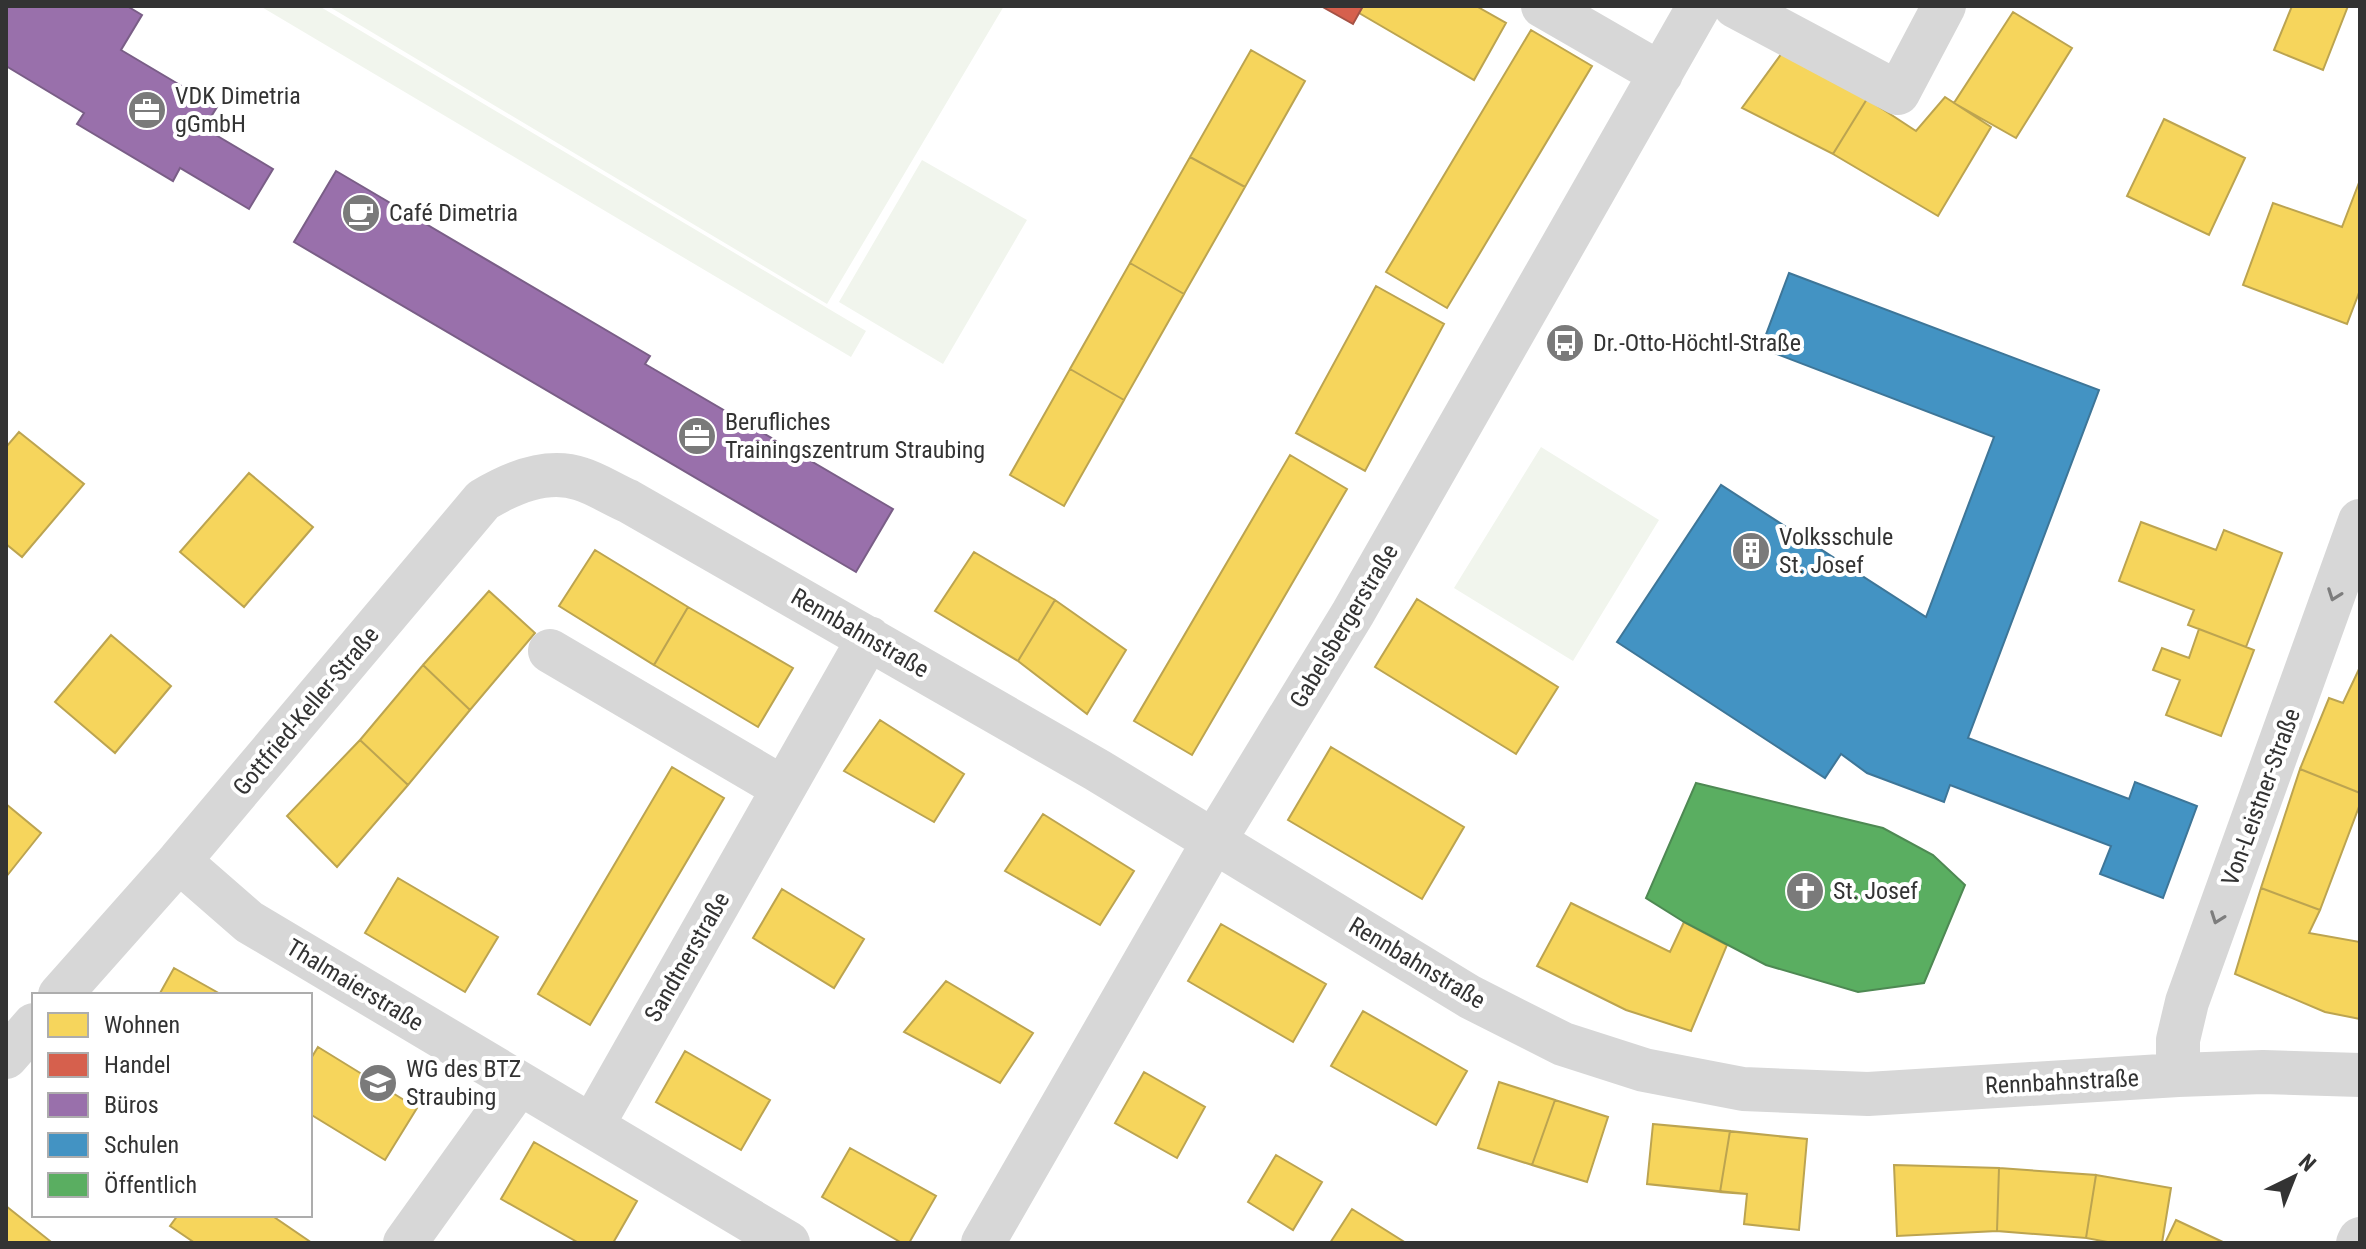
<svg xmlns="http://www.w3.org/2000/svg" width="2366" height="1249" viewBox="0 0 2366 1249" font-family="'Roboto Condensed',sans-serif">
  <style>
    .green { fill: #f1f5ed }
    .homes { fill: #f6d55c; stroke: #bca450; stroke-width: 2 }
    .shops { fill: #d6604d; stroke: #a55245; stroke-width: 2 }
    .offices { fill: #9970ab; stroke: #7a5e87; stroke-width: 2 }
    .schools { fill: #4393c3; stroke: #3e7698; stroke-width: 2 }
    .public { fill: #5aae61; stroke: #4e8953; stroke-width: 2 }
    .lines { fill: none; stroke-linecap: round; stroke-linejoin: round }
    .minor { stroke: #d7d7d7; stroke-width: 44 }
    .oneway { stroke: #7d7d7d }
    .labels { text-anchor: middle; stroke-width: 8; stroke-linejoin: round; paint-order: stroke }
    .poi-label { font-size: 24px; fill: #333; stroke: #fff; text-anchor: start }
    .street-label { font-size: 24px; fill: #333; stroke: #fff }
  </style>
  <rect width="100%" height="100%" fill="#fff"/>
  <path class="green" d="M260,6h59l547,325 -15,26z
    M328,6h676l-177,298z
    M922,160l105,60 -84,144 -104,-62z
    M1541,447l118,73 -86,141 -119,-73z"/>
  <path class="homes" d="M1363,6h113l30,17 -32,57 -115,-67z
    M2292,6h56l-25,64 -49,-20z
    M2013,12l59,36 -56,90 -62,-35z
    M1531,30l61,36 -145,242 -61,-36z
    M1251,50l54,31 -60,106 -55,-30z
    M1782,53l85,46 -34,55 -91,-46z
    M1945,97l46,30 -53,89 -105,-62 34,-55 49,32z
    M2164,119l81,39 -36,77 -82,-39z
    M1190,157l55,30 -61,107 -54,-31z
    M2360,180v110l-13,34 -104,-39 30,-82 69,24z
    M1130,263l54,31 -60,106 -54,-31z
    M1376,286l68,38 -79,147 -69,-38z
    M1070,369l54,31 -60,106 -54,-31z
    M19,432l65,52 -62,73 -16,-13v-97z
    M1290,455l57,34 -155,266 -58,-34z
    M249,473l64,54 -69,80 -64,-55z
    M2141,522l75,28 8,-20 58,23 -36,94 -58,-22 6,-15 -75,-29z
    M595,550l93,57 -34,58 -95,-59z
    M974,552l81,48 -37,61 -83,-50z
    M489,591l46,42 -65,77 -47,-45z
    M1417,599l141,88 -42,67 -141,-87z
    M1055,600l71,50 -39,64 -69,-53z
    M688,607l105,61 -35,59 -104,-62z
    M2199,629l55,21 -33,86 -55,-21 14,-35 -27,-10 9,-22 27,10z
    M111,635l60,51 -56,67 -60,-51z
    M423,665l47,45 -62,75 -48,-45z
    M2360,667v126l-60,-24 29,-71 14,5z
    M880,720l84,54 -30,48 -90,-51z
    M360,740l48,45 -71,82 -50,-51z
    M1331,747l133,80 -42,72 -134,-79z
    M672,767l52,31 -134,227 -52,-31z
    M2300,769l60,24v11l-40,106 -59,-22z
    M6,804l35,29 -35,44z
    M1043,814l91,57 -34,54 -95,-54z
    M398,878l100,59 -33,55 -100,-59z
    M2261,888l59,22 -11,23 51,9v77l-35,-7 -90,-38z
    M782,889l82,50 -30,49 -81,-50z
    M1571,903l99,49 14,-30 43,23 -36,86 -65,-21 -89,-44z
    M1221,924l105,60 -33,58 -105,-61z
    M174,968l48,27h-63z
    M946,981l87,52 -33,50 -96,-51z
    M1363,1011l104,60 -31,54 -105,-59z
    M318,1047l99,61 -32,52 -75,-46v-54z
    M685,1051l85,49 -29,50 -85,-48z
    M1144,1072l61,35 -28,51 -62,-35z
    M1499,1082l109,35 -21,65 -109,-34z
    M1499,1082l56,18 -23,65 -54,-17z
    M1555,1100l53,17 -21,65 -55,-17z
    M1653,1124l154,15 -8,91 -55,-6 3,-30 -100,-10z
    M1653,1124l77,7 -10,61 -73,-8z
    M1730,1131l77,8 -8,91 -55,-6 3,-30 -27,-2z
    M534,1142l103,59 -24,42h-34l-78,-44z
    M850,1148l86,48 -27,47h-7l-80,-46z
    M1276,1155l46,27 -29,48 -45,-28z
    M1894,1165l105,3 -2,63 -100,5z
    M1999,1168l97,7 -10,63 -89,-7z
    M2096,1175l75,13 -9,55h-49l-27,-5z
    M6,1206l44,35 -2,2h-42z
    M1352,1209l54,34h-76z
    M178,1215h93l41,28h-117l-25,-17z
    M2176,1220l49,23h-60z"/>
  <path class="shops" d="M1321,6h42l-10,18z"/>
  <path class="offices" d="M6,6h121l15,9 -21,35 96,57 -13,21 69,41 -24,40 -69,-41 -7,13 -96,-57 7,-11 -78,-47z
    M336,171l314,185 -5,8 248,145 -37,63 -562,-330z"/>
  <path class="schools" d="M1789,273l310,117 -131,348 161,61 6,-17 62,24 -34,92 -63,-24 11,-28 -161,-61 -6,17 -77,-29 -26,-19 -16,24 -208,-136 104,-157 205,132 68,-180 -233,-89z"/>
  <path class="public" d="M1696,783l187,45 50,27 32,30 -41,98 -66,9 -92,-27 -82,-43 -38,-24z"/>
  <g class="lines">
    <path class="minor" d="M1543,6l118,68
      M1735,6l163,87 46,-87
      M550,651l233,137
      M179,861l70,61 539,321
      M60,995l119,-134 304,-361c28,-17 64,-33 98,-21 16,5 31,15 47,22l469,269 373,227 93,47 81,26 99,19 125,5 310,-19 85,-3 97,3
      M6,1057l28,-32
      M2178,1075v-35l9,-38 173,-481
      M592,1126l277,-488
      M405,1243l114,-159
      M983,1243l231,-402 139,-228 346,-607
      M2358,1243l2,-4"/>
  </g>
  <defs><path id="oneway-chevron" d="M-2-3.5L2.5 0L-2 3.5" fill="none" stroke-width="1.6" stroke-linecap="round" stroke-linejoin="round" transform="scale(2)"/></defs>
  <g class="oneway">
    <use href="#oneway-chevron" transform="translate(2334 595) rotate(110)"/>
    <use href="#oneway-chevron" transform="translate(2217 918) rotate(110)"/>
  </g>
  <defs>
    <g id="office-disc" transform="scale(2)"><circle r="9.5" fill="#7a7a7a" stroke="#fff"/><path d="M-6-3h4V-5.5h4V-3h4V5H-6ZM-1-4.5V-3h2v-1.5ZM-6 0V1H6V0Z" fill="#fff"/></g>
    <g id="cafe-disc" transform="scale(2)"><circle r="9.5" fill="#7a7a7a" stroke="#fff"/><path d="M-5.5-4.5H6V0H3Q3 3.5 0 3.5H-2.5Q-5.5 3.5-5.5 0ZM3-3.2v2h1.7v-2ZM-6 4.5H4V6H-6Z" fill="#fff"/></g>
    <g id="bus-disc" transform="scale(2)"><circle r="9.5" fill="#7a7a7a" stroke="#fff"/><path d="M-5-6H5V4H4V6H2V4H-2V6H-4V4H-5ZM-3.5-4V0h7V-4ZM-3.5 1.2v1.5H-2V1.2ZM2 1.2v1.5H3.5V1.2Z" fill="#fff"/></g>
    <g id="building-disc" transform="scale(2)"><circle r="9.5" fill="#7a7a7a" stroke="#fff"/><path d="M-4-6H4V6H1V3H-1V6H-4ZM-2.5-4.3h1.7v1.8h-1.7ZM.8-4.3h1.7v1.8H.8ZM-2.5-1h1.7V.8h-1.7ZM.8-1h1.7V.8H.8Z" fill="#fff"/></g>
    <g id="church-disc" transform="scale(2)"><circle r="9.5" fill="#7a7a7a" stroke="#fff"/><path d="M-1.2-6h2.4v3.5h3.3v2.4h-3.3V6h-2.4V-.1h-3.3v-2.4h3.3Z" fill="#fff"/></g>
    <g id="school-disc" transform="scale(2)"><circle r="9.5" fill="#7a7a7a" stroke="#fff"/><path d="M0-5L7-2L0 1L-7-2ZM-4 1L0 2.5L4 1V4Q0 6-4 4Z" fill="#fff"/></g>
  </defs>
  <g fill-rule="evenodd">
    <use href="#office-disc" x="147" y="110"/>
    <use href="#cafe-disc" x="361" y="213"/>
    <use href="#bus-disc" x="1565" y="343"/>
    <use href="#office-disc" x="697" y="436"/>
    <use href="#building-disc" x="1751" y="551"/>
    <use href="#church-disc" x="1805" y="891"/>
    <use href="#school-disc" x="378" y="1083"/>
  </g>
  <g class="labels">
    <g class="poi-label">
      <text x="175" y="104">VDK Dimetria<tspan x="175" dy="28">gGmbH</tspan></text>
      <text x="389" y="221">Café Dimetria</text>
      <text x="1593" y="351">Dr.-Otto-Höchtl-Straße</text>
      <text x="725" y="430">Berufliches<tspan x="725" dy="28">Trainingszentrum Straubing</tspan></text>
      <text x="1779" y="545">Volksschule<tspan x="1779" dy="28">St. Josef</tspan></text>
      <text x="1833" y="899">St. Josef</text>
      <text x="406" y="1077">WG des BTZ<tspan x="406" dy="28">Straubing</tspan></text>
    </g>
    <g class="street-label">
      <text transform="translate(1344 626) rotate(-59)" y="8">Gabelsbergerstraße</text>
      <text transform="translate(860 633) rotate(30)" y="8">Rennbahnstraße</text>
      <text transform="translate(306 711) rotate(-50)" y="8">Gottfried-Keller-Straße</text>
      <text transform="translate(2261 797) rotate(-70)" y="8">Von-Leistner-Straße</text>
      <text transform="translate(687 957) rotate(-60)" y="8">Sandtnerstraße</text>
      <text transform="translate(1417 963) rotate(31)" y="8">Rennbahnstraße</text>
      <text transform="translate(355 985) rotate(31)" y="8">Thalmaierstraße</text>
      <text transform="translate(2062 1082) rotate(-3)" y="8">Rennbahnstraße</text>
    </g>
  </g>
  <rect width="2366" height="1249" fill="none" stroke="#333333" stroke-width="16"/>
  <rect x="32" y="993" width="280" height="224" fill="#ffffff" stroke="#adadad" stroke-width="2"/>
  <rect x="48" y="1013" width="40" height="24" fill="#f6d55c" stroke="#adadad" stroke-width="2"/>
  <text x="104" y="1033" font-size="24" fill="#333333">Wohnen</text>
  <rect x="48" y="1053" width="40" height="24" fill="#d6604d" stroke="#adadad" stroke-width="2"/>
  <text x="104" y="1073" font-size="24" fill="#333333">Handel</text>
  <rect x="48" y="1093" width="40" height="24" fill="#9970ab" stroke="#adadad" stroke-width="2"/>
  <text x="104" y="1113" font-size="24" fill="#333333">Büros</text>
  <rect x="48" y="1133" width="40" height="24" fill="#4393c3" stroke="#adadad" stroke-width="2"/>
  <text x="104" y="1153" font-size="24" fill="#333333">Schulen</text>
  <rect x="48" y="1173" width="40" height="24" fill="#5aae61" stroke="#adadad" stroke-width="2"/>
  <text x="104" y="1193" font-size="24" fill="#333333">Öffentlich</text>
  <g transform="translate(2294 1177) rotate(43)" stroke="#ffffff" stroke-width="6" paint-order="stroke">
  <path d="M0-6L14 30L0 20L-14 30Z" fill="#333333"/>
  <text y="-12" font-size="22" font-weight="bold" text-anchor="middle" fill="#333333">N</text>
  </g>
</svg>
